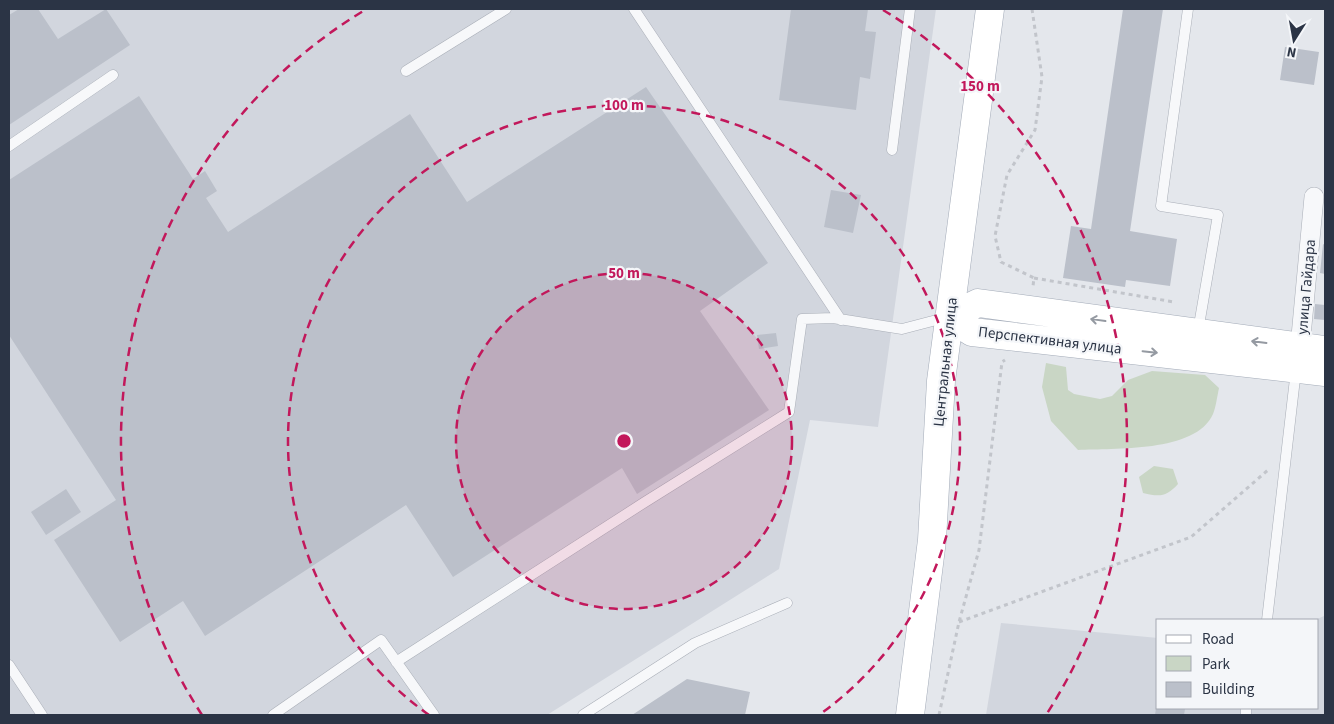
<svg xmlns="http://www.w3.org/2000/svg" width="1334" height="724" viewBox="0 0 1334 724" font-family="'Source Sans 3',sans-serif">
  <style>
    .built { fill: #d2d6de }
    .green { fill: #c9d6c5 }
    .building { fill: #bbc0ca }
    .lines { fill: none; stroke-linecap: round; stroke-linejoin: round }
    .service-casing { stroke: #a9aeb7; stroke-width: 11 }
    .minor-casing { stroke: #a9aeb7; stroke-width: 20 }
    .primary-casing { stroke: #a3abb8; stroke-width: 29 }
    .path { stroke: #c2c5cb; stroke-width: 3; stroke-dasharray: 4 4; stroke-linecap: butt }
    .service { stroke: #f7f8fa; stroke-width: 10 }
    .minor { stroke: #f7f8fa; stroke-width: 19 }
    .primary { stroke: #fff; stroke-width: 28 }
    .oneway { stroke: #959aa2 }
    .ring { fill: none; stroke: #c2185b; stroke-width: 2.5; stroke-dasharray: 9 6 }
    .labels { text-anchor: middle; stroke-width: 4.5; stroke-linejoin: round; paint-order: stroke }
    .street-label { font-size: 15px; fill: #2b3445; stroke: #f4f6f9 }
    .centre { fill: #c2185b; stroke: #f4f6f9; stroke-width: 2.5 }
    .ring-label { font-size: 15px; text-anchor: middle; font-weight: bold; fill: #c2185b; stroke: #f4f6f9; stroke-width: 4.5; stroke-linejoin: round; paint-order: stroke }
  </style>
  <rect width="100%" height="100%" fill="#e4e7ec"/>
  <path class="built" d="M9,9h927l-58,418 -68,-7 -31,149 -232,146h-538z
    M1325,607v108h-339l15,-92 157,15v70h160v-88h-3l9,-4z"/>
  <path class="green" d="M1046,363l20,4 2,23 6,4 26,5 12,-3 16,-16 24,-9 53,4 14,13c-2,9 -3,19 -6,26 -17,39 -100,34 -135,36l-27,-29 -9,-34z
    M1154,466l19,3 5,15c-12,13 -18,13 -35,9l-4,-16z"/>
  <path class="building" d="M19,9h19l20,30 48,-30 24,36 -121,80v-110z
    M791,9h77l-3,22 11,1 -6,47 -10,-2 -4,33 -77,-10z
    M1123,9h40l-33,222 47,8 -7,47 -44,-6 -1,7 -62,-9 8,-52 20,3z
    M1285,47l34,5 -5,33 -34,-5z
    M646,87l122,176 -68,48 69,99 -132,84 -15,-26 -169,109 -47,-72 -201,131 -22,-35 -63,41 -66,-102 62,-40 -107,-165v-155l130,-84 54,83 12,-8 12,20 -11,7 22,34 182,-118 57,88z
    M831,190l30,5 -8,38 -29,-6z
    M1323,244l2,1v29l-5,-1z
    M1315,304l10,1v15l-11,-1z
    M776,333l2,13 -19,3 -2,-14z
    M66,489l15,23 -35,23 -15,-23z
    M687,679l63,13 -5,23h-113z
    M1156,708l29,1 -1,6h-29z"/>
  <g class="lines">
    <g class="service-casing">
      <path id="service" d="M634,9l207,311
        M1188,9l-27,197 57,9 -20,116
        M406,71l100,-62
        M9,146l104,-71
        M892,150l18,-141
        M1267,620l29,-250
        M396,662l249,-160 144,-90 13,-93 31,-1 69,11 46,-12
        M9,665l33,50
        M1246,708v7
        M273,715l108,-75 53,75
        M583,715l112,-72 92,-40"/>
    </g>
    <g class="minor-casing">
      <path id="minor" d="M1300,347l14,-150"/>
    </g>
    <g class="primary-casing">
      <path id="primary" d="M949,317l23,15 353,40
        M949,317l29,-14 347,47
        M910,715l22,-175 9,-159 49,-372"/>
    </g>
    <path class="path" d="M1032,9l10,68 -7,53 -28,45 -12,61 6,26 33,16 -1,8
      M1034,278l140,24
      M959,622l232,-85 77,-67
      M939,715l20,-93 20,-72 23,-188 3,-2"/>
    <use href="#service" class="service"/>
    <use href="#minor" class="minor"/>
    <use href="#primary" class="primary"/>
  </g>
  <defs><path id="oneway-shaft" d="M-6 0H5M1.5-3L5.5 0L1.5 3" fill="none" stroke-width="1.6" stroke-linecap="round" stroke-linejoin="round" transform="scale(1.25)"/></defs>
  <g class="oneway">
    <use href="#oneway-shaft" transform="translate(1098 320) rotate(-172)"/>
    <use href="#oneway-shaft" transform="translate(1259 342) rotate(-173)"/>
    <use href="#oneway-shaft" transform="translate(1150 352) rotate(6)"/>
  </g>
  <circle cx="624" cy="441" r="168" fill="#c2185b" fill-opacity=".12"/>
  <g class="ring">
    <circle cx="624" cy="441" r="168"/>
    <path d="M429 715A336 336 0 1 1 819 715"/>
    <path d="M202 715A503 503 0 0 1 365 10M883 10A503 503 0 0 1 1046 715"/>
  </g>
  <g class="labels">
    <g class="street-label">
      <text transform="translate(1306 287) rotate(-85)" y="5">улица Гайдара</text>
      <text transform="translate(1050 340) rotate(7)" y="5">Перспективная улица</text>
      <text transform="translate(945 362) rotate(-84)" y="5">Центральная улица</text>
    </g>
  </g>
  <circle cx="624" cy="441" r="8" class="centre"/>
  <g class="ring-label">
    <text x="980" y="91">150 m</text>
    <text x="624" y="110">100 m</text>
    <text x="624" y="278">50 m</text>
  </g>
  <rect width="1334" height="724" fill="none" stroke="#2b3445" stroke-width="20"/>
  <rect x="1156" y="619" width="162" height="90" fill="#f4f6f9" stroke="#a4a8b1"/>
  <rect x="1166" y="635" width="25" height="8" fill="#ffffff" stroke="#a4a8b1"/>
  <text x="1202" y="644" font-size="15" fill="#2b3445">Road</text>
  <rect x="1166" y="656" width="25" height="15" fill="#c9d6c5" stroke="#a4a8b1"/>
  <text x="1202" y="669" font-size="15" fill="#2b3445">Park</text>
  <rect x="1166" y="682" width="25" height="15" fill="#bbc0ca" stroke="#a4a8b1"/>
  <text x="1202" y="694" font-size="15" fill="#2b3445">Building</text>
  <g transform="translate(1294 40) rotate(191)" stroke="#f4f6f9" stroke-width="4" paint-order="stroke">
  <path d="M0-4L9 19L0 12L-9 19Z" fill="#2b3445"/>
  <text y="-8" font-size="14" font-weight="bold" text-anchor="middle" fill="#2b3445">N</text>
  </g>
</svg>
